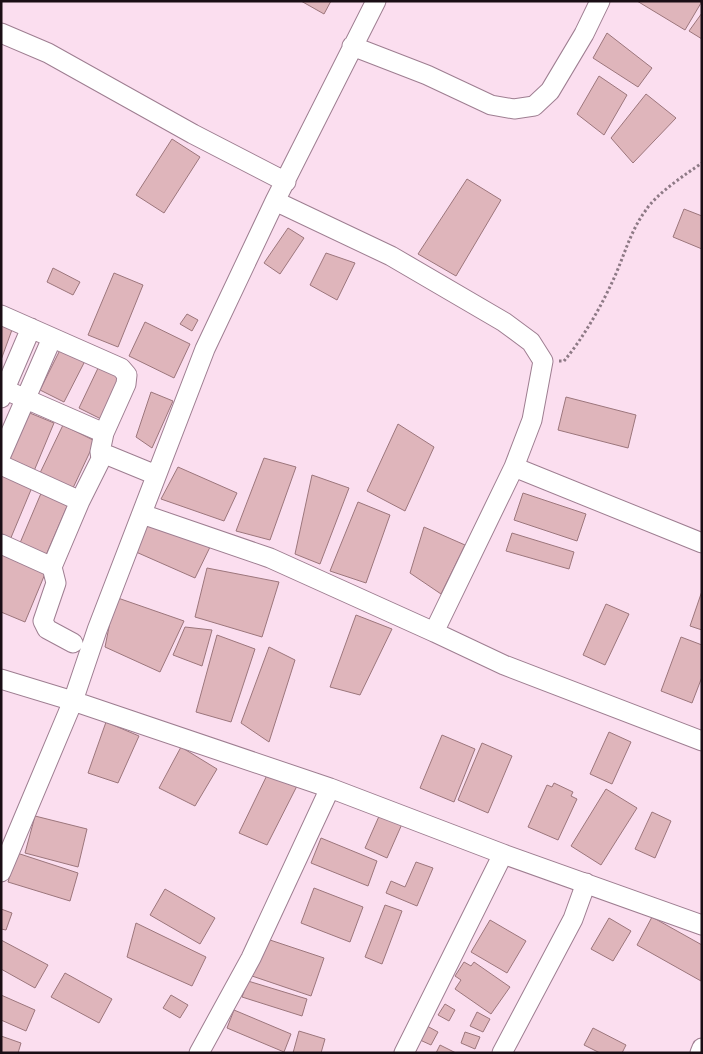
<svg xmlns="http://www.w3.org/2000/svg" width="703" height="1054" viewBox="0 0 703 1054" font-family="Commissioner,sans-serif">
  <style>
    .building { fill: #dfb5bb; stroke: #9c767c }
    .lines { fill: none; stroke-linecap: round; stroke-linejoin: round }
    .minor-casing { stroke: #9e7e91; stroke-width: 21 }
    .path { stroke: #8d7985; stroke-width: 3; stroke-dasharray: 2.5 2.5; stroke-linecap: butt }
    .minor { stroke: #fff; stroke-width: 19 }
  </style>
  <rect width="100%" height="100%" fill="#fbdeef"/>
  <path class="building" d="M301,1h30l-7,13z
    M637,1h62l2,2 -16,27z
    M702,13v26l-13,-8z
    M607,33l45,35 -14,19 -45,-29z
    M599,76l28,19 -23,40 -27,-21z
    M646,94l30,24 -43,45 -22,-25z
    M172,139l28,18 -36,56 -28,-18z
    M467,179l34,21 -45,76 -38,-22z
    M684,209l18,7v33l-29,-12z
    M288,228l16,10 -24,36 -16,-11z
    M326,253l29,10 -18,37 -27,-15z
    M53,268l27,14 -7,13 -26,-13z
    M114,273l29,12 -25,62 -30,-12z
    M187,314l11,6 -6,11 -12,-7z
    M145,322l45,22 -16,34 -45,-22z
    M1,323l12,4 -12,33z
    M62,346l24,13 -22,43 -24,-12z
    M99,366l23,11 -21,42 -22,-11z
    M151,392l22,9 -21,47 -16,-11z
    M566,397l70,18 -8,33 -70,-18z
    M25,411l29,12 -20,48 -29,-12z
    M398,424l36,23 -29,64 -38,-20z
    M63,425l32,16 -22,47 -33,-15z
    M264,458l32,9 -26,73 -34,-9z
    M178,467l59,26 -13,28 -63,-22z
    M3,473l30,12 -23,55 -9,-4v-58z
    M312,475l37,13 -29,76 -25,-10z
    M42,491l27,11 -23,53 -26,-12z
    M523,493l63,21 -9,27 -63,-21z
    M358,502l32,13 -24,68 -36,-12z
    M145,518l66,27 -16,33 -59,-26z
    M424,527l41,18 -24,49 -31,-21z
    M512,533l62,19 -5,17 -63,-18z
    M1,550l46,19 -22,53 -24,-10z
    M207,568l72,14 -17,55 -67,-20z
    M702,591v39l-12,-4z
    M115,597l69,24 -24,51 -55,-25z
    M606,604l23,10 -24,51 -22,-10z
    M356,615l36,14 -32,66 -30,-8z
    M185,627l27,3 -10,36 -29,-11z
    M217,635l38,14 -24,73 -35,-10z
    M681,637l21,8v32l-10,26 -31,-12z
    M269,647l26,13 -26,82 -28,-19z
    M106,722l33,14 -21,47 -30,-10z
    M609,732l22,10 -19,42 -22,-10z
    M442,735l33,14 -21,53 -34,-14z
    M482,743l30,13 -24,57 -30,-13z
    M181,747l36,22 -22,37 -36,-18z
    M270,769l29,13 -32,63 -28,-12z
    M554,783l19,9 -2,4 6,3 -19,41 -30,-13 19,-42 5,2z
    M606,789l31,19 -36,57 -30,-19z
    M652,812l19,9 -16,37 -20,-9z
    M380,814l22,10 -15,34 -22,-10z
    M35,816l52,13 -9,38 -53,-14z
    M321,838l56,23 -9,25 -57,-23z
    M17,853l61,20 -8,28 -62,-19z
    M416,862l17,6 -16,38 -31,-13 5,-12 14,6z
    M314,888l49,19 -13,35 -49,-19z
    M165,889l50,29 -15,26 -50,-29z
    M385,905l17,6 -20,53 -17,-7z
    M1,909l11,4 -6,17 -5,-1z
    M652,917l50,28 -1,36 -64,-36z
    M609,918l22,13 -18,30 -22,-12z
    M490,920l36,21 -19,32 -36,-21z
    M136,923l70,34 -14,29 -65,-29z
    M264,938l60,20 -13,38 -59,-20z
    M1,940l47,25 -13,23 -34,-19z
    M464,962l7,4 3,-4 36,25 -19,27 -36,-25 6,-9 -6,-4z
    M65,973l47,26 -13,24 -48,-26z
    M248,981l59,18 -5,17 -60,-19z
    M1,995l34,15 -9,21 -25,-11z
    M171,995l17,10 -8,13 -17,-10z
    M445,1004l10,6 -6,11 -11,-6z
    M234,1010l57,24 -7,18 -57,-24z
    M477,1012l13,7 -7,13 -13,-6z
    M427,1026l11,6 -7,13 -11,-5z
    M593,1028l33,17 -4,8h-22l-16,-8z
    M299,1031l26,8 -4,14h-28z
    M465,1032l15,5 -5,12 -14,-6z
    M1,1036l20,7 -3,10h-17z
    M440,1045l16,8h-20z"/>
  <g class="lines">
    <g class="minor-casing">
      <path id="minor" d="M1,33l47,20 145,81 93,48
        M352,46l75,29 64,30 23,4 20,-3 16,-15 34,-57 16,-33
        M1,315l120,53 6,7 -1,9 -22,49
        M1,388l103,45 -4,19 1,7 -21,42 -28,66
        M1,398l30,-70
        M100,452l56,23
        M1,455l51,-117
        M1,465l79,36
        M514,467l188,76
        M142,514l128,44 164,74 80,-165 18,-47 11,-59 -12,-19 -27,-20 -113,-66 -116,-55
        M1,544l51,23 4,16 -13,38 4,8 26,14
        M434,632l70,33 198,76
        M1,679l72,22 24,-71 108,-281 70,-148 101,-200
        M1,872l72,-171 257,87 173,66 199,71
        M199,1053l52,-95 79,-170
        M404,1053l99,-199
        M502,1053l71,-134 13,-36
        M700,1053l2,-5"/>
    </g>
    <path class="path" d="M559,361h5c20,-24 38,-56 51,-85 10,-23 16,-46 31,-66 10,-16 40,-36 56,-47"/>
    <use href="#minor" class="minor"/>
  </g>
  <rect width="703" height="1054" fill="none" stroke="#1a0e15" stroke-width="5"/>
</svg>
